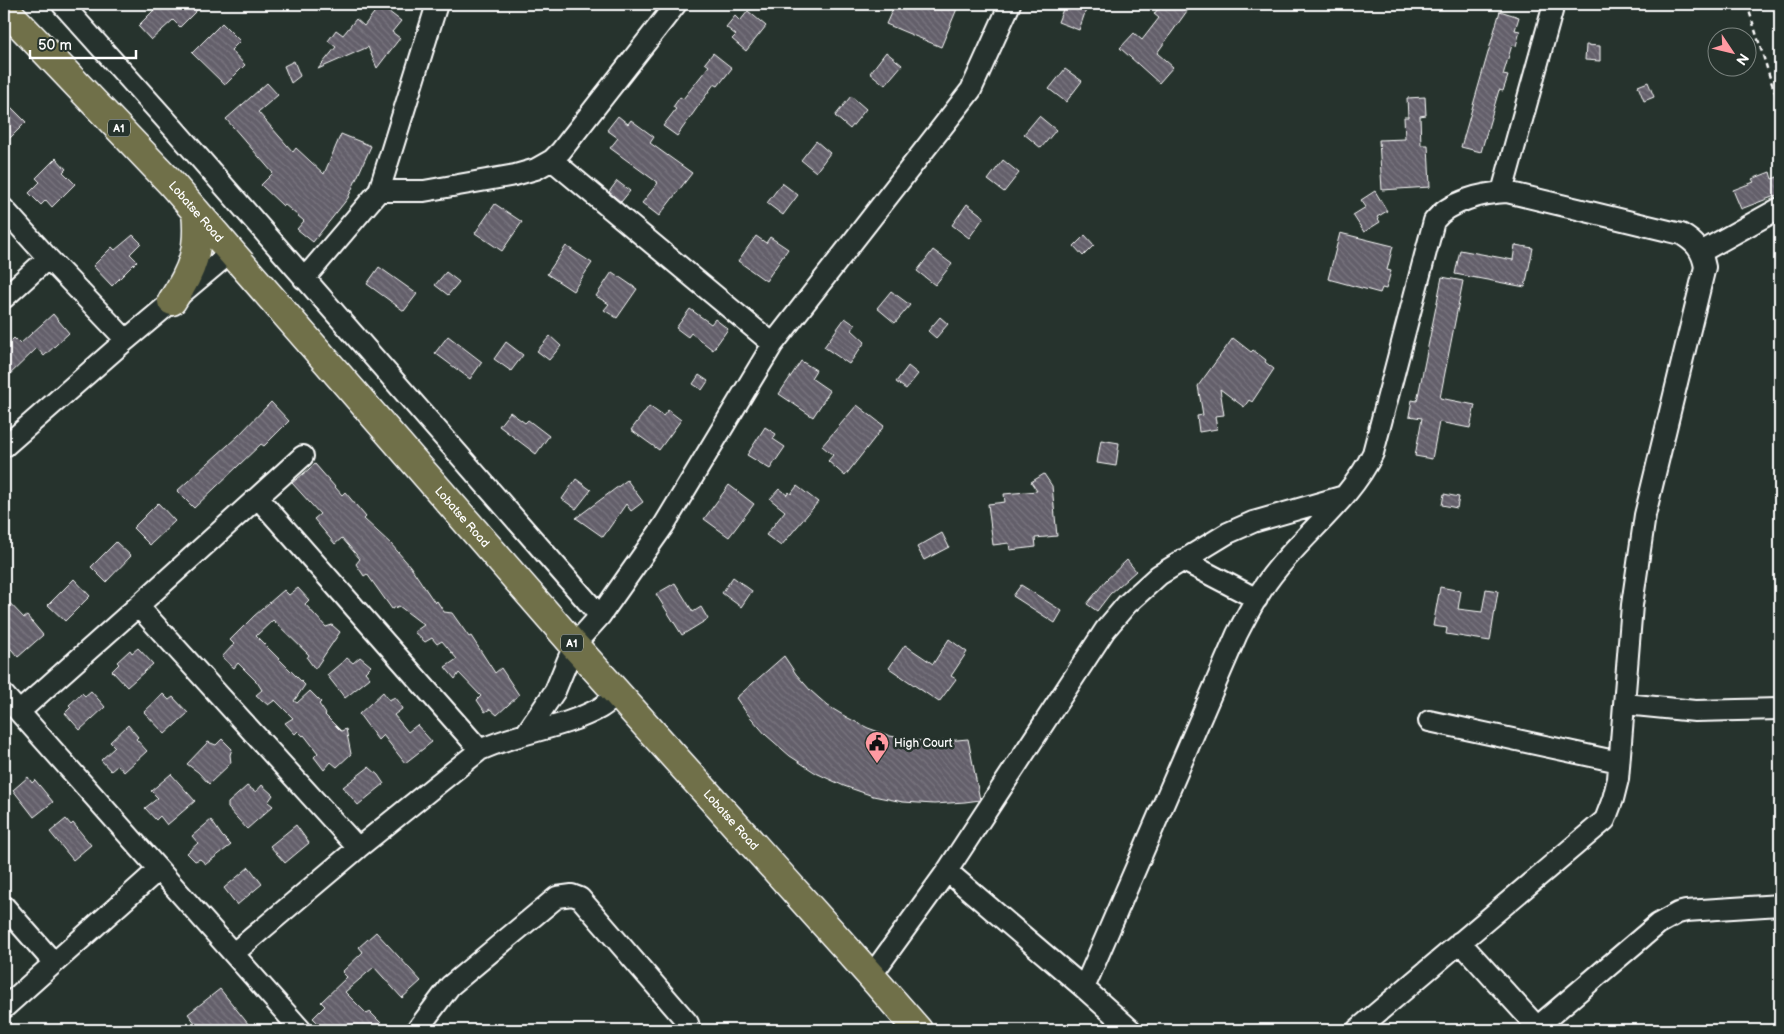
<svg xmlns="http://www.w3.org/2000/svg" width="1784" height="1034" viewBox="0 0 1784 1034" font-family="'Balsamiq Sans',sans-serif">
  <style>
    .building { fill: url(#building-back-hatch); stroke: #fff }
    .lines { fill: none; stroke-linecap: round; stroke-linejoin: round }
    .minor-casing { stroke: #fff; stroke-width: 24 }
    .highway-casing { stroke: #fff; stroke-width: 31 }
    .path { stroke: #fff; stroke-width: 2.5; stroke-dasharray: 5 4; stroke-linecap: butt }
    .minor { stroke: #26332d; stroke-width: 20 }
    .highway { stroke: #70704a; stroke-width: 28 }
    .labels { text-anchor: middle; stroke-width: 5; stroke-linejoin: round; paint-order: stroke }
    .shield { fill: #26332d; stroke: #bec2c0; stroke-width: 1 }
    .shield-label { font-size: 11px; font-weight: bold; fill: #fff }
    .street-label { font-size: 12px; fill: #fff; stroke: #26332d }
    .poi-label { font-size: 12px; fill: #fff; stroke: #26332d; text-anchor: start }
  </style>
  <defs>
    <pattern id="building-back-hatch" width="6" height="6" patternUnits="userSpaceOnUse" patternTransform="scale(1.25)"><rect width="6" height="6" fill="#635f6a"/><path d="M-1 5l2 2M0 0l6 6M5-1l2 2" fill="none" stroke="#7a7780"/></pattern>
  </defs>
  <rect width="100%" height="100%" fill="#26332d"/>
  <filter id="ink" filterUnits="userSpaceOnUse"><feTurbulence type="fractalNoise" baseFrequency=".02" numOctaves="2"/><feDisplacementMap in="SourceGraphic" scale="10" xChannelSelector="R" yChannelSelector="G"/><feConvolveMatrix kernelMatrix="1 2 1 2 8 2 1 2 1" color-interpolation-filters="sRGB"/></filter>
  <g filter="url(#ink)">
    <path class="building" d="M160,4h43l-23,23 -7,-7 -22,20 -13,-14z
      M895,4h14l10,4 2,-4h38l-18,43 -55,-23z
      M1065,4h23l-9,26 -21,-8z
      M1170,4h22l-35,49 16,14 -14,16 -39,-35 14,-15 8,7 17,-22 -5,-4 7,-9 5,4z
      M380,5l21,16 -9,11 8,6 -23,30 -9,-21 -50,22 18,-22 -8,-6 8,-11 7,5 13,-16 8,7z
      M748,11l18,15 -20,25 -14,-12 4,-4 -10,-8 9,-11 5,5z
      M1500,11l19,6 -4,13 5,1 -4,15 -4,-1 -9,30 5,1 -5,15 -4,-1 -18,62 -20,-5z
      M222,23l18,18 -9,9 14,15 -20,20 -33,-32z
      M1586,45l14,1v15l-15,-1z
      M886,52l16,13 -17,20 -15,-12z
      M713,53l19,15 -14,18 -4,-2 -37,52 -14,-10 13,-17 -3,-2 7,-10 3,2 26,-33 -4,-3z
      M294,61l6,15 -9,7 -7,-17z
      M1065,69l17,12 -16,21 -17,-13z
      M1648,82l6,15 -10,4 -6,-15z
      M267,83l11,12 -20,17 35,40 3,-4 28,26 17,-40 30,12 -23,52 -35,44 -16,-13 7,-8 -20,-17 -1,2 -22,-21 12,-12 -47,-54z
      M851,96l15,13 -16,20 -15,-13z
      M1425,97l1,18 -6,1 1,29h7l2,42 -48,3 -3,-50 26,-1 -1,-22h4l-1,-19z
      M4,100l22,22 -22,22z
      M618,116l10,8 3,-4 23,17 -4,6 42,30 -33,43 -17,-13 16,-20 -48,-35 8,-10 -11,-8z
      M1039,116l17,14 -15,18 -17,-14z
      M816,141l14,12 -14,19 -15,-12z
      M56,158l10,11 -3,3 12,12 -23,23 -6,-7 -5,5 -12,-12 11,-11 -4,-4z
      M1003,160l16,13 -15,19 -16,-12z
      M1770,172l2,7 8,-3v18l-39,15 -8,-19 21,-8 -2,-3z
      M617,181l13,10 -9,11 -12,-10z
      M782,183l16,12 -15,20 -16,-12z
      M1375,191l12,20 -10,6 3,5 -16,10 -11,-17 13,-8 -5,-7z
      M495,204l27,18 -20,29 -27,-18z
      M967,204l17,13 -15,21 -17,-13z
      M1340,233l53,13 -6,24 4,1 -5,18 -4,-1 -2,5 -52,-14z
      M133,235l8,8 -11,11 7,7 -25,25 -19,-20 19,-19 3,3z
      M1085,235l9,10 -11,11 -9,-10z
      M756,236l10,7 4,-6 18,12 -22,32 -28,-20z
      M1515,245l18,3 -8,39 -70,-13 5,-24 53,10z
      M566,246l26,17 -19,28 -26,-17z
      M933,250l19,14 -17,21 -18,-14z
      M379,267l38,27 -13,17 -37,-27z
      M446,272l13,10 -11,13 -13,-10z
      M612,272l25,17 -20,29 -13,-8 5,-6 -13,-8z
      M1442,277l21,4 -23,117 35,7 -5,23 -31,-6 -7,37 -17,-3 7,-38 -13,-2 3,-16 5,1z
      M891,291l19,14 -15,18 -18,-15z
      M690,309l21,15 4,-5 13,10 -15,21 -22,-17 -3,4 -12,-9z
      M53,314l16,19 -25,23 -7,-8 -33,32v-32l10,-10 6,6z
      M940,317l8,7 -12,14 -8,-7z
      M845,318l10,7 -3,5 13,12 -16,22 -25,-17z
      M448,336l34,26 -12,17 -35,-26z
      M550,336l11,10 -12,14 -12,-9z
      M1233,338l18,14 2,-2 13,10 -1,2 9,7 -22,33 -3,-2 -5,7 -24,-18 4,26 -9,1 2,13 -18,3 -2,-16 6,-1 -5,-29z
      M506,342l17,13 -12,16 -17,-12z
      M801,361l15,9 -5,8 19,13 -17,26 -34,-23z
      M908,366l10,8 -12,15 -10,-7z
      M699,375l9,6 -6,9 -9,-6z
      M271,402l18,19 -25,25 -3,-2 -67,64 -17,-17 61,-55z
      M857,405l27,21 -39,50 -17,-15 5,-6 -11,-9z
      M649,406l14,10 5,-6 13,10 -22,30 -28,-20z
      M510,412l15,11 3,-3 21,16 -13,18 -37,-28z
      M765,427l11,7 -3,5 12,8 -15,22 -23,-14z
      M1101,440l18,3 -3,23 -19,-3z
      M315,464l27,31 3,-3 21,25 -2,2 27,25 19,22 25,37 2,-2 7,11 8,1 17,24 2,-1 24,37 6,-5 18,27 -22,20 -7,-6 -5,3 -8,-12 4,-4 -22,-23 -4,6 -10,-12 12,-8 -15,-18 -5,3 -5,-6 -7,4 -11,-10 10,-7 -25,-19 -7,3 -25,-35 -3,2 -8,-12 4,-5 -18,-21 -7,6 -21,-25 6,-5 -28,-31z
      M1044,474l8,12 5,50 -22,2 1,9 -26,3 -1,-7 -16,2 -5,-41 17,-2 -1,-8 33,-3 -6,-9z
      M576,479l15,11 -15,19 -14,-10z
      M627,480l16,22 -12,9 -5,-7 -23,33 -27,-19z
      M729,485l25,19 -25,33 -25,-18z
      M797,486l21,16 -37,44 -15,-11 19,-24 -15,-12 9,-10 8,6 2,-3 2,2z
      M1444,494l15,3 -2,11 -15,-3z
      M158,503l17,18 -25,24 -17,-17z
      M942,533l7,14 -25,13 -7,-13z
      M116,542l15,14 -25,26 -15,-15z
      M1127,560l9,11 -26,23 -13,17 -10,-7 19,-24z
      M733,577l19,14 -11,16 -19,-14z
      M74,579l16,17 -25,25 -17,-16z
      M675,583l18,29 8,-5 7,12 -26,16 -26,-41z
      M1021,585l41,26 -7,12 -42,-27z
      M1440,587l21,4 -3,18 24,3 4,-23 12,2 -8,50 -44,-7 1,-6 -14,-2z
      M298,588l11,12 -4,4 21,23 6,-2 8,7 -25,37 -8,-11 2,-3 -36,-35 -17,16 49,49 -11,16 3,2 13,-12 11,11 -2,2 7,10 -1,1 16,16 5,-2 5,25 -14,13 -6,-5 -7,8 -10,-13 4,-4 -14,-18 -1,1 -5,-5 -3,3 -10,-11 8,-5 -18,-18 -7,5 -12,-10 6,-5 -5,-8 -19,-19 -4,5 -12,-11 12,-13 -4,-4 24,-24 30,-26 5,5z
      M4,597l20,21 3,-2 16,19 -25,22 -14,-16z
      M949,639l18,13 -16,24 5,3 -17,23 -50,-34 16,-23 28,19z
      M138,648l15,16 -26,23 -15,-16 7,-7 -2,-2 13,-12 2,3z
      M784,656l12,18 15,17 17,15 20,12 20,10 22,8 22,4 23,2 33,-3 12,61 -15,2 -31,2 -31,-2 -30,-6 -29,-10 -28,-13 -26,-17 -24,-21 -20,-23 -10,-14z
      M360,657l11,9 -6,6 5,6 -25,20 -18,-23 20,-17 6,5z
      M91,691l14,16 -25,23 -15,-17 6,-6 -2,-2 13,-12 3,3z
      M383,692l6,8 6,-3 4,5 3,7 -8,6 14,17 9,-7 15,17 -27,21 -22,-28 -5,5 -19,-26z
      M163,694l6,6 4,-3 15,16 -23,21 -21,-22z
      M128,725l10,12 -2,2 11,12 -23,21 -6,-7 -7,6 -10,-11 14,-13 -5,-5z
      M222,739l10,10 -2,6 1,8 -22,21 -11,-12 -11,-8 21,-22 8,3z
      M369,767l9,8 6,9 -26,21 -15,-18z
      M171,774l24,27 -28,24 -7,-9 -4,4 -11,-12 13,-10 -7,-7z
      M28,777l4,6 3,-3 18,22 -19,15 -21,-27z
      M262,785l11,10 -5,7 5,4 -26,23 -19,-21v-5l19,-17 9,6z
      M66,819l5,6 2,-2 18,22 -18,15 -23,-28z
      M211,820l11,16 9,9 -25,19 -6,-5 -5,2 -8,-8 11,-10 -6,-7z
      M296,825l13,18 -24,20 -15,-17z
      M249,867l13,17 -25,21 -13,-17z
      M376,932l45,49 -19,17 -28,-31 -29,25 22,22 3,-2 18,18h-63l-12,-12 12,-12 -4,-4 26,-25 -5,-5 21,-20 -4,-5z
      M220,989l29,36 -7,5h-41l-13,-16z"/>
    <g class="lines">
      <g class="minor-casing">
        <path id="minor" d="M62,4l113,126 425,486
          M552,160l221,184
          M379,191h45l91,-16 21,-6 16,-9 9,-9 115,-147
          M1502,192l52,-188
          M4,209l44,49 78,82
          M1701,252l79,-44
          M304,279l75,-88 58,-187
          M4,298l44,-40
          M4,447l122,-107 105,-88
          M258,498l222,252
          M1182,560l75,39
          M138,606l220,242
          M4,695l297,335
          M1625,704l70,7 85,-2
          M19,712l119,-106 165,-150
          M1429,721l190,41
          M527,732l28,-41 19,-46 26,-29 64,-91 109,-181 198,-254 39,-86
          M947,871l137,117 47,42
          M4,906l50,57
          M1460,942l80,88
          M234,953l124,-105 122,-98c38,-18 82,-21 120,-42 6,-4 13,-9 19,-13
          M871,976l76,-105 158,-241 22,-26 32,-29 69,-42 25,-11 91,-26
          M1084,988l153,-354c12,-23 24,-46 41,-66 30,-37 75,-72 95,-115l61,-232c16,-20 48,-28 73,-29l174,42c14,8 21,16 24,33l-60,248 -13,90 -14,174 -5,20 -8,21 -248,210
          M4,1008l154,-138
          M1537,1027l121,-103 20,-11 8,-2 94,-6
          M417,1030l33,-44 107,-89 15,-2 8,3 108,125 2,7"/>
      </g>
      <g class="highway-casing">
        <g id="highway">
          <path id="s1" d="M4,8l167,175 403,462 297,331 47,54"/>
          <path d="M172,301c21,-31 28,-52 24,-89"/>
        </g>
      </g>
      <path class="path" d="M1747,4l24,77 9,25"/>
      <use href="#minor" class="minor"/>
      <use href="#highway" class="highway"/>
    </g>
  </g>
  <defs>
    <g id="civic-pin" transform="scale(1.25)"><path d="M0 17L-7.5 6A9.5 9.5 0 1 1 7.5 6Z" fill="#ff9aa2" stroke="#26332d"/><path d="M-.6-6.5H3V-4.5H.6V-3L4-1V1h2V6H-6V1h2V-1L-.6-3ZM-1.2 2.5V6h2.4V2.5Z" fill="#111"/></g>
  </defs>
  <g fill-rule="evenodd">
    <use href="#civic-pin" x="877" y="743"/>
  </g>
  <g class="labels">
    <g class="shield">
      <rect x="108" y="119.5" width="22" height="17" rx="4"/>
      <rect x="561" y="634.5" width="22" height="17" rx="4"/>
    </g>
    <g class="shield-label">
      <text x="119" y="132">A1</text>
      <text x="572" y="647">A1</text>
    </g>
    <g class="street-label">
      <text dy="4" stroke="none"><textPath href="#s1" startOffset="280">Lobatse Road</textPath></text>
      <text dy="4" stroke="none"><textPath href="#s1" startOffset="685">Lobatse Road</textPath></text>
      <text dy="4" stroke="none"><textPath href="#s1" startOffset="1090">Lobatse Road</textPath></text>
    </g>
    <g class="poi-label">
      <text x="894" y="747">High Court</text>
    </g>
  </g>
  <rect width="1784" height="1034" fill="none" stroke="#26332d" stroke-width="20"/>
  <rect x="10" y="10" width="1764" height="1014" fill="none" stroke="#fff" stroke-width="2" filter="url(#ink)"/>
  <g transform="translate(1732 52) rotate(125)"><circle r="24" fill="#26332d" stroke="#7d8581"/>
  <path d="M0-4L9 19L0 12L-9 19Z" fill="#ff9aa2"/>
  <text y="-8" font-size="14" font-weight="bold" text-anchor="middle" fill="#ffffff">N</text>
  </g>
  <path d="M30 50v8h106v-8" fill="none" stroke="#ffffff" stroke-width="2.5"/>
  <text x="38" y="50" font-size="15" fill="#ffffff" stroke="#26332d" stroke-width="4" paint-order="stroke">50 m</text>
</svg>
